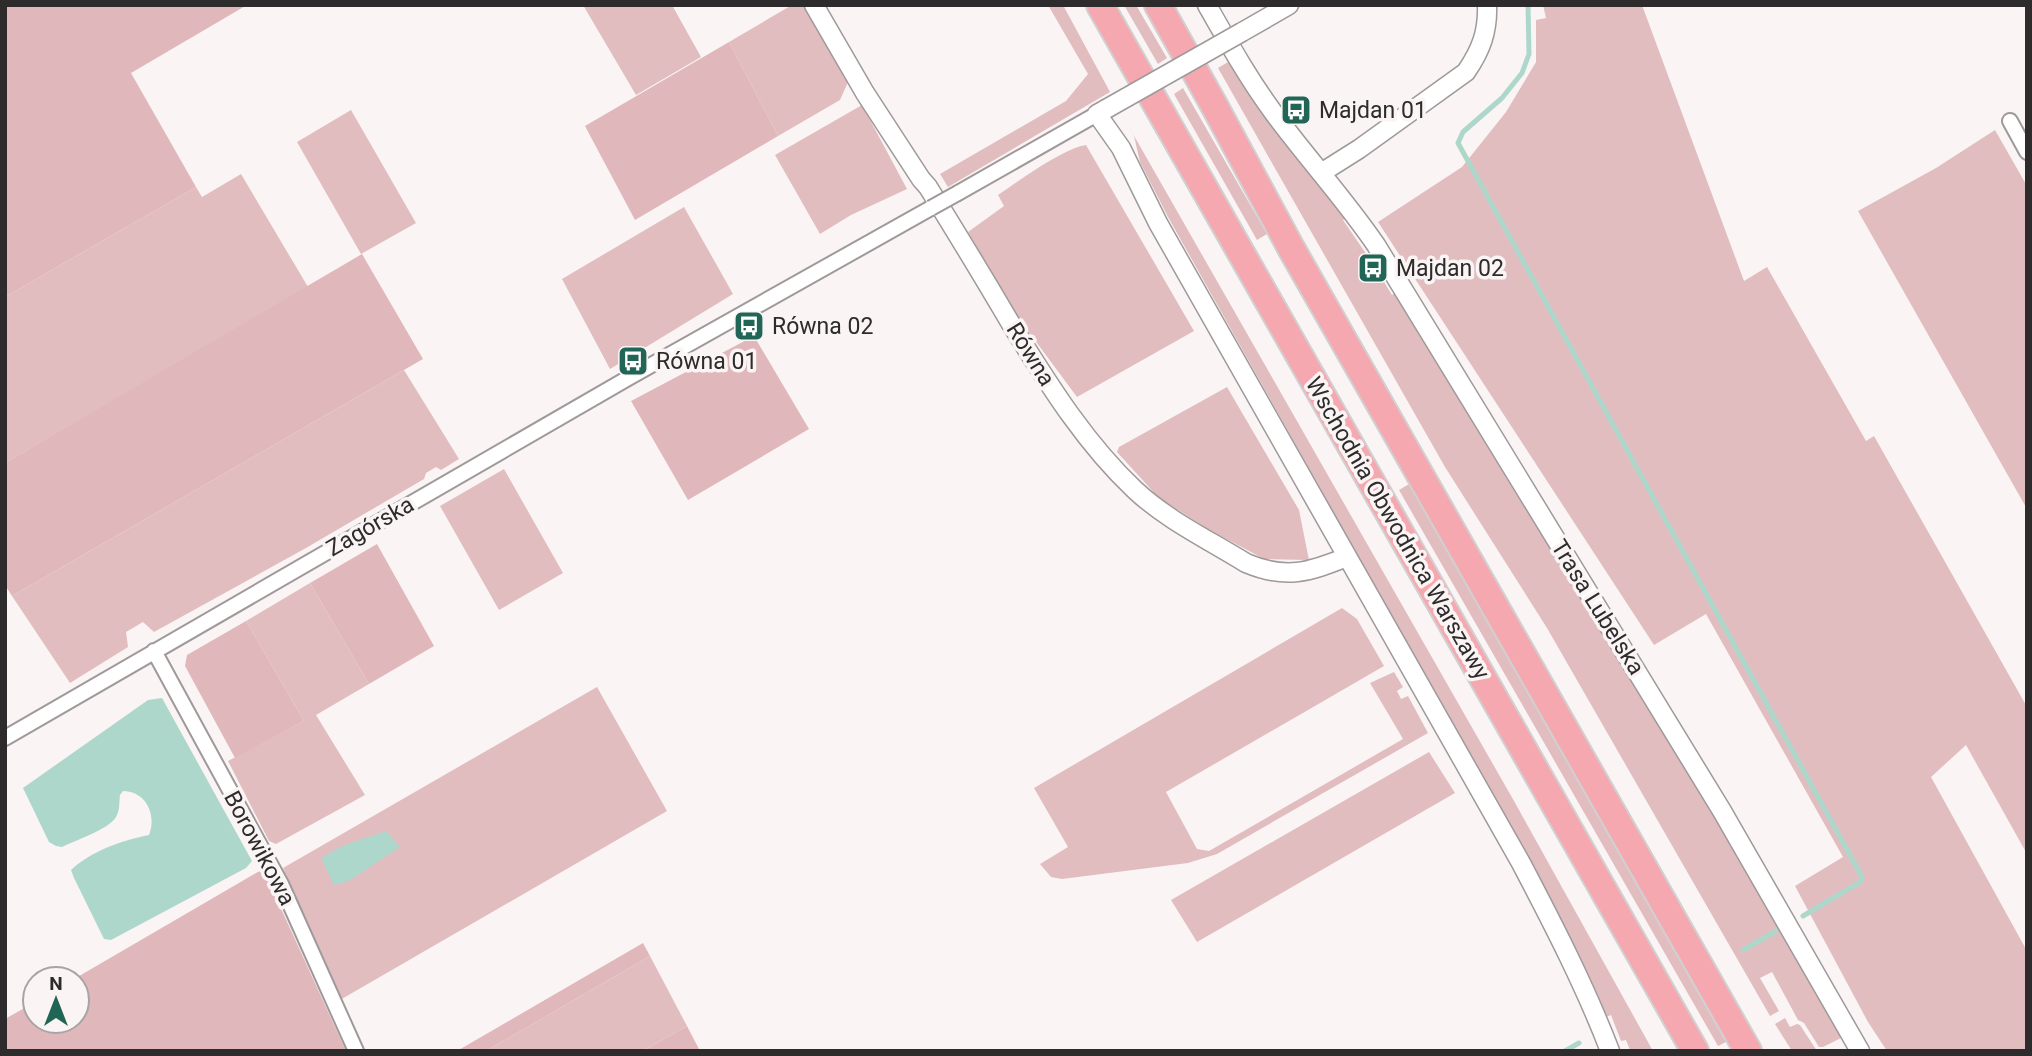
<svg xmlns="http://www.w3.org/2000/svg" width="2032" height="1056" viewBox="0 0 2032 1056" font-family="Roboto,sans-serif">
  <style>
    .green { fill: #e2bdc0 }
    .forest { fill: #e0b8bb }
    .water { fill: #aed7cb }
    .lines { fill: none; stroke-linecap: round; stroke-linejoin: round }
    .stream { stroke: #aed7cb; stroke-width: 5 }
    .minor-casing { stroke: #9f999a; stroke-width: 18 }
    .tertiary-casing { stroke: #9f999a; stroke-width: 21 }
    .motorway-casing { stroke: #d1d0d0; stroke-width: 30 }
    .minor { stroke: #fff; stroke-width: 14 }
    .tertiary { stroke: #fff; stroke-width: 18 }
    .motorway { stroke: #f5a8b0; stroke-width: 26 }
    .minor-bridge-casing { stroke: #9f999a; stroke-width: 18; stroke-linecap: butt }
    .tertiary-bridge-casing { stroke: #9f999a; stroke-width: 21; stroke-linecap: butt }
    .minor-bridge { stroke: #fff; stroke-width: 14 }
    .tertiary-bridge { stroke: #fff; stroke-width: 18 }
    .labels { text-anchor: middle; stroke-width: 7; stroke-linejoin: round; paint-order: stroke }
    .poi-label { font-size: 23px; fill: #2d2b2b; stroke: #faf4f4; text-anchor: start }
    .street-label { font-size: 23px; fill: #2d2b2b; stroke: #faf4f4 }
  </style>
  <rect width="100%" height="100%" fill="#faf4f4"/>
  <path class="green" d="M583,5h89l29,52 -65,38z
    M792,5h13l43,77 -8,18 -62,36 -49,-94z
    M1048,5h15l47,87 -162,95 -8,-13 126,-73 22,-27z
    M1124,5h12l31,53 -9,6z
    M1543,5h99l102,276 23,-14 99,174 8,-5 153,271v147l-61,-109 -35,32 96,174v100h-140l-19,-29 -73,-136 48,-29 -137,-243 -52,31 -276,-423 84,-55 44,-55 30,-50v-42l10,-2z
    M1228,62l40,60 79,95 -4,3 26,38 -3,2 8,13 4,-1 14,23 4,-3 365,600 82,145 -20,10h-4l-15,-24 -6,-3 -26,-48 -12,6 19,33 -9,5 -223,-388 -102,-161 -227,-399z
    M1183,88l84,146 -10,6 -83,-146z
    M862,105l45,84 -56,26 -31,19 -45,-79z
    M351,110l65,113 -55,31 -64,-112z
    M1125,120l389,681 139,250h-24l1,-1 -4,-10 -5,1 -10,-26 -5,2 -17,-37 -55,-110 -366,-653 -28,-55 -6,-26z
    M1995,130l32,56v323l-169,-298 78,-43z
    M1086,145l108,186 -117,66 -63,-85 -46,-80 36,-26 -6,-11c21,-14 64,-46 88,-50z
    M241,174l67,113 -303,176v-166l191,-110 6,10z
    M684,207l49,87 -123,75 -48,-90z
    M404,370l55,89 -18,11 -5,-3 -10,6 -2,6 -118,69 -152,84 -11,-10 -17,10 2,15 -58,36 -58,-87z
    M1227,387l72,123 10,50 -45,-1 -56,-30 -50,-32 -41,-45 2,-5z
    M504,469l59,104 -64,37 -59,-104z
    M1409,484l317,558 -8,4 -319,-556z
    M310,583l59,101 -53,31 49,80 -89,49 -7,-3 -41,-80 76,-40 -58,-100z
    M1342,608l15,11 27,47 -218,126 31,57 12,2 194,-112 -33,-56 24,-11 9,15 -6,4 4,8 7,-3 20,37 -211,121 -29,9 -126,16 -11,-2 -11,-13 28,-17 -34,-59z
    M597,687l70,124 -327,189 -57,-132z
    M1429,752l26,41 -258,149 -26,-42z
    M650,956l37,70 -44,25h-157z
    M1785,1018l5,9 7,-3 3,1 17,26h-25l-17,-27z"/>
  <path class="forest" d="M5,5h242l-116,68 65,114 -191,110z
    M729,42l49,94 -143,84 -50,-94z
    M362,254l61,105 -411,237 -7,-11v-122z
    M754,336l55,93 -121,71 -57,-99z
    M377,544l57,102 -65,38 -59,-101z
    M246,621l58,100 -69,37 -50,-92 2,-11z
    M263,869l83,182h-341v-32l30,-17v19h42v-42h-3z
    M643,943l7,13 -164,95h-29z
    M687,1026l13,25h-57z"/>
  <path class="water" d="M162,698l90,163 -6,7 -135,72 -7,-1 -30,-61 -3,-8c20,-19 52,-30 78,-35 8,-20 -3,-44 -26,-44l-3,4c-1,7 0,16 -4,22 -8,13 -40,23 -54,30l-6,-1 -7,-4 -26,-54 125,-88z
    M386,831l14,16 -51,34 -15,4 -13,-27 21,-12z"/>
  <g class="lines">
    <path class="stream" d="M1528,5l1,49 -7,19 -20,25 -39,34 -5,11 404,734 -2,5 -57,34
      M1743,950l33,-19
      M1565,1051l14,-8"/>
    <g class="minor-casing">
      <path id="minor" d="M2010,121l17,31
        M958,193l139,-79
        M154,651l127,233 75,167
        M5,738l625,-361 301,-169"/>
    </g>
    <g class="tertiary-casing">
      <path id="tertiary" d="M814,5l51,88 56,86 7,8c28,45 56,91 83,137 37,59 73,118 124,166 32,30 74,50 111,73 40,17 63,9 101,-6
        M1207,5c21,37 41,73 66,107 33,45 71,86 103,133l346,566 138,240
        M1242,32l47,-27
        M1106,109l-9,5 24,34 37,75 363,640c32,61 64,123 89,188
        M1321,173l38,-24 107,-77c15,-22 22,-40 21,-67"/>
    </g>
    <g class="motorway-casing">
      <path id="motorway" d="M1100,5l595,1046
        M1158,5l57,102 76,141 457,803"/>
    </g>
    <use href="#minor" class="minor"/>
    <use href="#tertiary" class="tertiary"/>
    <use href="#motorway" class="motorway"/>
    <g class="minor-bridge-casing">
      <path id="minor-bridge" d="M931,208l27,-15"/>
    </g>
    <g class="tertiary-bridge-casing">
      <path id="tertiary-bridge" d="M1106,109l136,-77"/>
    </g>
    <use href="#minor-bridge" class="minor-bridge"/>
    <use href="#tertiary-bridge" class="tertiary-bridge"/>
  </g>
  <defs>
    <g id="bus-square" transform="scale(1.575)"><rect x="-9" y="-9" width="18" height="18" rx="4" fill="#216556" stroke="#faf4f4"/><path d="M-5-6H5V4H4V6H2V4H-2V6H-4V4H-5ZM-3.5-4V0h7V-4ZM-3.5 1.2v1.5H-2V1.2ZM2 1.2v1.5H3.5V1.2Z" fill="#fff"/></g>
  </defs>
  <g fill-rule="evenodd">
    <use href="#bus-square" x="1296" y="110"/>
    <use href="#bus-square" x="1373" y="268"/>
    <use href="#bus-square" x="749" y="326"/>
    <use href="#bus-square" x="633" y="361"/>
  </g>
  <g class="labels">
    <g class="poi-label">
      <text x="1319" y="118">Majdan 01</text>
      <text x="1396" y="276">Majdan 02</text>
      <text x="772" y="334">Równa 02</text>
      <text x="656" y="369">Równa 01</text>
    </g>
    <g class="street-label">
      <text transform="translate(1031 354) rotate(58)" y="8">Równa</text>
      <text transform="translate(370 526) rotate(-30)" y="8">Zagórska</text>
      <text transform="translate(1398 528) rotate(60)" y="8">Wschodnia Obwodnica Warszawy</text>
      <text transform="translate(1598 607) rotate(58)" y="8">Trasa Lubelska</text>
      <text transform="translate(260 848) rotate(62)" y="8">Borowikowa</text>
    </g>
  </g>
  <rect width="2032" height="1056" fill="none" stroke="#2d2b2b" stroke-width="14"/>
  <g transform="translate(56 1000)"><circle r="33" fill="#faf4f4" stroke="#a8a4a4" stroke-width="2"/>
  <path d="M0-5L12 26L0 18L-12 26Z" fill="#216556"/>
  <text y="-10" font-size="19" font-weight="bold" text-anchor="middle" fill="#2d2b2b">N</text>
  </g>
</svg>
